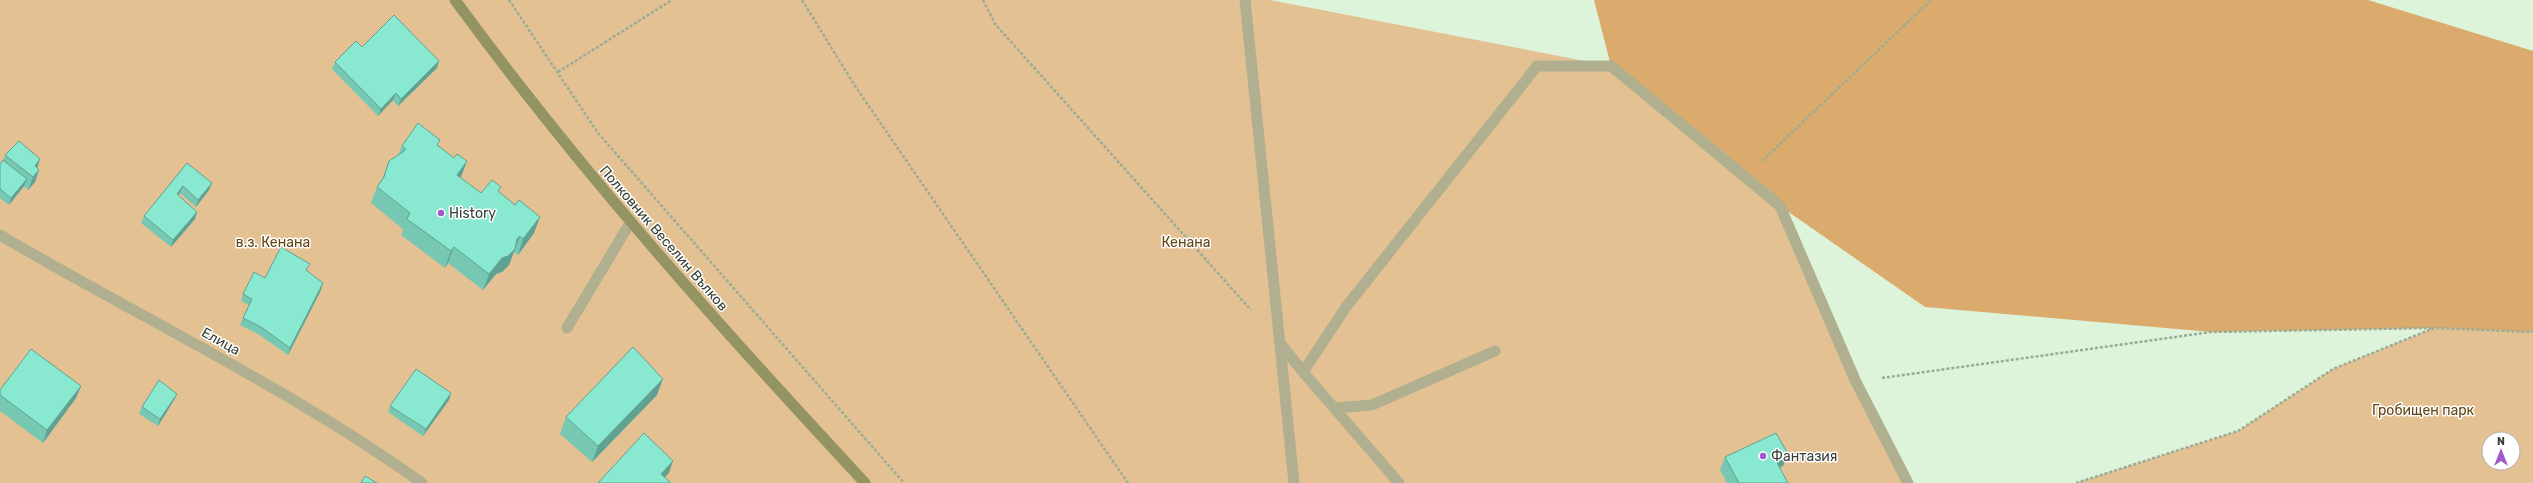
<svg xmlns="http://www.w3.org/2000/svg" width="2533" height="483" viewBox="0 0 2533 483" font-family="Rubik,sans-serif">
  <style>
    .green { fill: #e4c192; fill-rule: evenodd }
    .forest { fill: #daab6c }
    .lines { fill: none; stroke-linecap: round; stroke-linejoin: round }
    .path { stroke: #9aab97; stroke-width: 2.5; stroke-dasharray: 3 2; stroke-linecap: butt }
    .service { stroke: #b0b090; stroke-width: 11 }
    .minor { stroke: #b0b090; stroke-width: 11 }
    .secondary { stroke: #939363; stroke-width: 11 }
    .wall { fill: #76c8b3 }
    .shaded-wall { fill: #60a292 }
    .building { fill: #89e8d0; stroke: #60a292 }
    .poi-dot { fill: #9f59cd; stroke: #fff; stroke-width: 1.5 }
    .labels { text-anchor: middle; stroke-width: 3; stroke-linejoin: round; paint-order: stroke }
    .poi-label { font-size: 14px; fill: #363f34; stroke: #fff; text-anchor: start }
    .street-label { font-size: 14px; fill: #363f34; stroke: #fff }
    .park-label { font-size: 14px; fill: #654514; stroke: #fff }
  </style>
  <rect width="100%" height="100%" fill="#ddf4da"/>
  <path class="green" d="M0,0h1270l341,66 169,140 124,277h-1904z
    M2434,328l99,4v151h-457l162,-52 95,-62zM2489,439h24v24h-24z"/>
  <path class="forest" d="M1594,0h774l165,51v281l-99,-4 -223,4 -286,-25 -145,-101 -169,-140z"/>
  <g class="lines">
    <path class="path" d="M509,0l89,133 306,350
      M802,0l53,86 273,397
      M983,0l12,24 256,286
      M558,72l114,-72
      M1762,161l169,-161
      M1882,378l329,-46 223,-4
      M2076,483l162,-52 95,-62 101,-41 99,4"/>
    <path class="service" d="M567,328l63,-105
      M1280,343l23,29 96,111
      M1303,372l43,-65 191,-241h74l169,140 76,176 52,101
      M1334,408l38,-3 123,-54"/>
    <path class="minor" d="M1245,0l49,483
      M0,235c141,83 289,153 422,248"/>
    <path class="secondary" d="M455,0c126,172 265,327 410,483"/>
  </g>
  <path class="wall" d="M362,47l75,21 -39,38 -5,-6 -15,16 -46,-47 3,-7z
    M438,145l16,13 13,3 -7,17 21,15 18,-1 35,41 -16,22 -4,-3 -5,13 -7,7 -6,2 -13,16 -35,-27 -3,5 -44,-33 2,-6 -32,-26 6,-16 5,-8 7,-18 9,-6 4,-9z
    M5,155l35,4 -3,9 2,2 -4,12 -7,8 -4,-4 -15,19 -9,-7v-34l3,-4z
    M187,163l22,27 -13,17 -16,-14 -2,3 19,16 -2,7 -24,28 -30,-24 3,-7z
    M307,271l14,19 -33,65 -30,-21 -18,-9 3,-7 6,-13 -8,-4 2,-7 22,-16z
    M81,386l-5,12 -33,45 -43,-32v-21z
    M451,393l-2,7 -26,36 -35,-24 2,-6z
    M177,394l-3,6 -16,26 -19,-12 3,-7z
    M657,395l-65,67 -32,-28 6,-17z
    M1725,457l58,9 -4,2 9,15h-61l-7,-13z"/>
  <path class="shaded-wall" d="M439,61l-2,7 -39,38 3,-7z
    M396,93l-3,7 -15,16 3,-7z
    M40,159l-4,13 -1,-6z
    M467,161l-6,16 -10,14 6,-16z
    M39,170l-4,12 -7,8 5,-13z
    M27,179l-3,7 -15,19 2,-7z
    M212,183l-3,7 -13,17 2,-7z
    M183,186l-3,7 -6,8 3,-7z
    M197,212l-2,7 -24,28 2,-7z
    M540,217l-6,16 -16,22 5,-16z
    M520,236l-11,29 -7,7 -6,2 -13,16 6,-16z
    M454,247l-6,16 -3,5 6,-17z
    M323,283l-2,7 -33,65 2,-7z
    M663,379l-6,16 -65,67 6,-16z
    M81,386l-5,12 -33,45 4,-13z
    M451,393l-2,7 -26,36 3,-7z
    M177,394l-3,6 -16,26 2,-7z
    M1788,454l-5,12 -13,6 5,-13z
    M673,461l-4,12 -10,10 2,-9z"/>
  <path class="building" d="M394,15l45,46 -38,38 -5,-6 -15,16 -46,-47 21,-21 6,6z
    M418,123l22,17 -3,5 17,13 3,-4 10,7 -10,14 24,18 11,-13 9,7 -3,4 17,14 4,-5 21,17 -17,22 -3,-3 -3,3 -2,10 -7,7 -6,2 -13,16 -35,-27 -3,4 -44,-32 3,-6 -33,-26 7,-10 5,-16 14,-9 3,-3 -4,-3z
    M19,141l21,18 -5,7 4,4 -6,7 -28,-22z
    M3,160l24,19 -16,19 -11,-9v-25z
    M187,163l25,20 -14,17 -15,-14 -6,8 20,18 -24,28 -29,-24z
    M281,247l29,17 -4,6 17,13 -33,65 -29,-21 -18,-9 9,-19 -9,-5 11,-22 11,6z
    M633,347l30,32 -65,67 -32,-29z
    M31,349l50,37 -34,44 -47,-35v-5z
    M416,369l35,24 -25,36 -36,-23z
    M159,380l18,14 -17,25 -18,-12z
    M644,433l29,28 -12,13 9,8 -1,1h-71z
    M1776,433l12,21 -13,5 13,24h-49l-14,-26z
    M365,476l12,7h-16z"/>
  <g class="poi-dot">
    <circle cx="441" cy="213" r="4"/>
    <circle cx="1763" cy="456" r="4"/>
  </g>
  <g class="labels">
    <g class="poi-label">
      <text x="449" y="218">History</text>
      <text x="1771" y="461">Фантазия</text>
    </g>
    <g class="street-label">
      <text transform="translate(664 238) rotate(49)" y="5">Полковник Веселин Вълков</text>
      <text transform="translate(221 341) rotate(29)" y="5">Елица</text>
    </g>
    <g class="park-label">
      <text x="273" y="247">в.з. Кенана</text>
      <text x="1186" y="247">Кенана</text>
      <text x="2423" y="415">Гробищен парк</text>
    </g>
  </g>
  <g transform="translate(2501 451)"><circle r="19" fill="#ffffff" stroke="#afb2ae"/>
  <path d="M0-3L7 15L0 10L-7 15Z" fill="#9f59cd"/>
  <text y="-6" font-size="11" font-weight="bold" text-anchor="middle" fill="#363f34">N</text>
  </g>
</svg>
